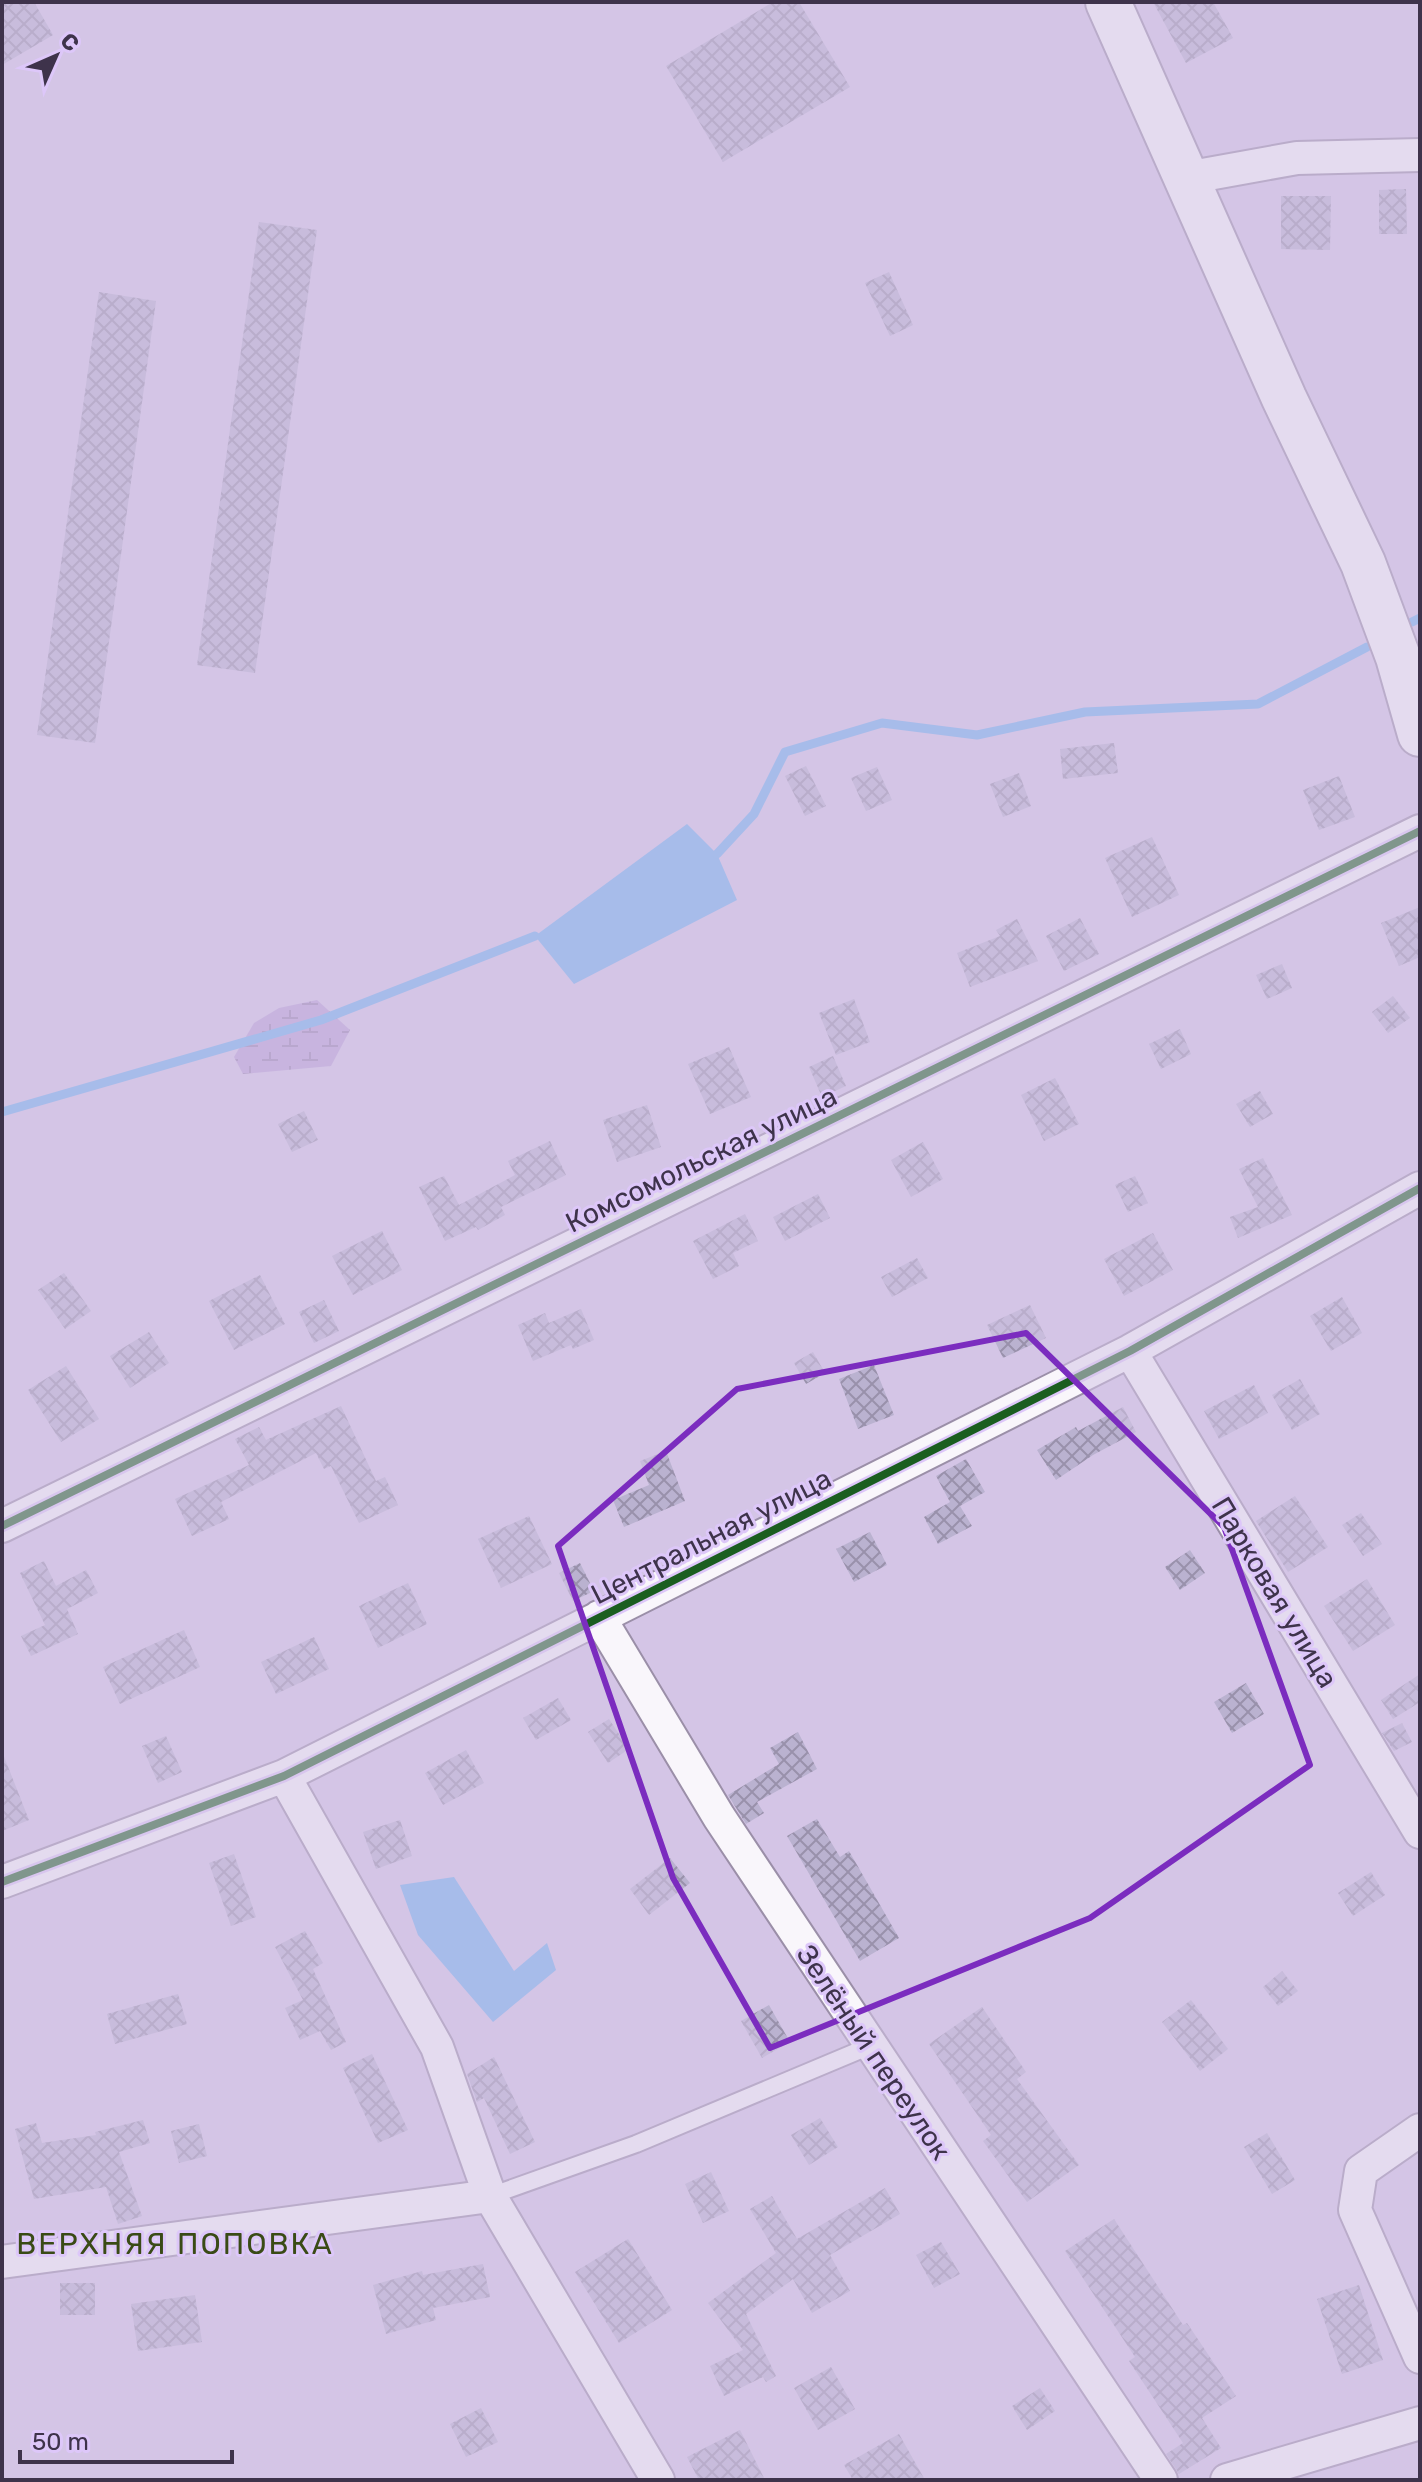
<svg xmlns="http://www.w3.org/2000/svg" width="1422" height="2482" viewBox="0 0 1422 2482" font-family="Rubik,sans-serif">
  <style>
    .wetland { fill: url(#wetland-marsh) }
    .water { fill: #71b1f0 }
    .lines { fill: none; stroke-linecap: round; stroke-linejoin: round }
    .stream { stroke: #71b1f0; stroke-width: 9 }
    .building { fill: url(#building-cross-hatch) }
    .lane-casing { stroke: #9b8fa8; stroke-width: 20 }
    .street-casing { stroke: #9b8fa8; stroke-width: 36 }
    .secondary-casing { stroke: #9b8fa8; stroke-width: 48 }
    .lane { stroke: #f9f6fb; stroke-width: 16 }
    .street { stroke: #f9f6fb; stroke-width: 32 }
    .secondary { stroke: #f9f6fb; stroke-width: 44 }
    .cycleway-casing { stroke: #ddc7f9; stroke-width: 13 }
    .cycleway { stroke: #1b5e20; stroke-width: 8 }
    .marked { fill: none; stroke: #7b2cbf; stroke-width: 6; stroke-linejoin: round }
    .labels { text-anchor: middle; stroke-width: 6; stroke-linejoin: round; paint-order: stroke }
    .street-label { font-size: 28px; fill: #3e334b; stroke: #ddc7f9 }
    .neighbourhood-label { font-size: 30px; letter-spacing: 2px; fill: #3a4b16; stroke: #ddc7f9 }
  </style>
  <defs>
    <pattern id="wetland-marsh" width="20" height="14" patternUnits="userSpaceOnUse" patternTransform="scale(2)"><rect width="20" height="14" fill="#baa1d8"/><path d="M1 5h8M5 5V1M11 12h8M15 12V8" fill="none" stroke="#9984b1"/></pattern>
    <pattern id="building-cross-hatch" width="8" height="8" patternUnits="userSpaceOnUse" patternTransform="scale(2)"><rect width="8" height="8" fill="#bab2d0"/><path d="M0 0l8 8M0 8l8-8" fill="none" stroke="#9991ab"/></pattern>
  </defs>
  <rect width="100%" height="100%" fill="#d4c5e6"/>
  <path class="wetland" d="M317,1000l33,30 -19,36 -88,8 -9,-17 20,-34 25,-15z"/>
  <path class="water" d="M687,824l30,30 20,46 -163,84 -39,-48z
    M454,1877l60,94 33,-28 9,27 -63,52 -75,-87 -18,-50z"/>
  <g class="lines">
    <path class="stream" d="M1412,622l8,-4
      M717,854l37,-40 31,-62 97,-29 95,12 108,-23 173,-8 109,-57
      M2,1112l319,-92 214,-84"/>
  </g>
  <path class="building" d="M2,2h32l19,33 -51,30z
    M773,2h26l51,85 -127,75 -57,-96z
    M1153,2h60l20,36 -47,25z
    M1406,189l1,45h-28v-44z
    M1281,196h50l-1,54 -49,-1z
    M259,222l58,8 -62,443 -58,-8z
    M889,272l24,53 -23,11 -25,-53z
    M99,292l57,9 -61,442 -58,-8z
    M1114,743l4,30 -55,6 -3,-30z
    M806,766l20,40 -21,10 -20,-40z
    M877,767l15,33 -26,11 -15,-33z
    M1019,773l12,33 -28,11 -13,-33z
    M1339,776l16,41 -36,13 -16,-40z
    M1152,837l27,58 -47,22 -27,-59z
    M1420,907v50l-21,9 -18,-43z
    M1080,918l19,36 -35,17 -18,-35z
    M1017,919l21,42 -68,26 -13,-34 43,-17 -4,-6z
    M1282,964l10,24 -25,11 -11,-24z
    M1393,996l17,22 -22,15 -16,-21z
    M854,999l16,43 -34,13 -17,-42z
    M1180,1029l11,25 -30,15 -12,-25z
    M729,1047l22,50 -41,17 -22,-50z
    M833,1056l13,30 -24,11 -13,-30z
    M1055,1078l24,46 -35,17 -23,-46z
    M1260,1091l13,23 -23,13 -14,-23z
    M647,1105l14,42 -44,15 -14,-42z
    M304,1111l14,29 -26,12 -14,-28z
    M550,1141l16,34 -65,32 4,8 -27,15 -2,-3 -31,14 -26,-54 25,-11 15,29 56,-30 -7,-14z
    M923,1142l20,37 -32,18 -20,-37z
    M1263,1158l29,57 -54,23 -8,-21 28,-10 -19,-38z
    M1135,1176l13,27 -20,9 -13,-27z
    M818,1194l12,24 -45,23 -12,-24z
    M745,1214l13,27 -25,12 6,13 -26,13 -20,-38z
    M382,1231l20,39 -49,25 -21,-39z
    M1153,1233l20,37 -49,26 -20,-37z
    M917,1258l11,20 -36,19 -11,-20z
    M64,1273l27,38 -26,18 -27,-39z
    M260,1275l25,49 -51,26 -25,-49z
    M1342,1297l20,36 -31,18 -21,-35z
    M324,1300l15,31 -25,12 -15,-31z
    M1030,1305l16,33 -43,20 -16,-33z
    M581,1309l13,31 -21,9 -2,-4 -38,16 -15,-36 27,-12 4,10z
    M149,1332l20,31 -39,25 -20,-32z
    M813,1352l12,21 -19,11 -12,-21z
    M874,1365l20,50 -36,14 -19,-50z
    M66,1366l33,53 -38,23 -33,-52z
    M1300,1379l20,35 -28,16 -20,-35z
    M1254,1385l14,28 -49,26 -15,-28z
    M341,1406l35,75 9,-4 13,28 -39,18 -28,-57 -7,3 -8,-16 -95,49 8,17 -37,17 -17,-37 74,-34 -14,-26 24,-12 7,13z
    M1123,1407l13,25 -43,23 -37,25 -19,-30 39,-23 2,4z
    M666,1451l19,50 -61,26 -11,-27 36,-15 -9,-24z
    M966,1459l19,33 -25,14 12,20 -34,18 -14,-27 26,-15 -14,-26z
    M1295,1496l33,51 -40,25 -32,-51z
    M1361,1513l21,31 -19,12 -21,-31z
    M529,1516l23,48 -51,24 -23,-49z
    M870,1532l17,33 -33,17 -18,-33z
    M1190,1550l15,23 -25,17 -15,-23z
    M44,1561l12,25 30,-16 12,23 -31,16 11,25 -47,22 -10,-20 24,-11 -25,-52z
    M580,1563l14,28 -21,10 -14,-28z
    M1367,1579l28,46 -42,26 -29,-45z
    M408,1583l19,41 -49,24 -19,-42z
    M184,1630l16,37 -80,37 -17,-37z
    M314,1637l15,32 -53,25 -15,-32z
    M1420,1674v28l-27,17 -12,-19z
    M1246,1683l18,31 -32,19 -18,-31z
    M558,1698l13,22 -35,20 -13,-22z
    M609,1719l20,30 -21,14 -20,-31z
    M1402,1723l10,19 -18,9 -12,-18z
    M798,1732l19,37 -60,33 7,11 -18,11 -18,-29 51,-31 -9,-16z
    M166,1736l16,36 -24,11 -16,-37z
    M466,1750l18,33 -41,22 -18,-32z
    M3,1754l26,66 -27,11v-76z
    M817,1819l23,38 9,-6 50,87 -39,23 -73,-125z
    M400,1820l12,36 -36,13 -13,-37z
    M234,1854l22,63 -25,9 -22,-63z
    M670,1858l20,25 -41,32 -19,-26z
    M1371,1872l14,23 -32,21 -15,-23z
    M305,1931l18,32 -10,6 33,73 -15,8 -11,-19 -20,9 -15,-32 18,-8 -28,-53z
    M1282,1971l16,20 -20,15 -15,-19z
    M178,1994l9,30 -72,20 -8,-30z
    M1191,2000l37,49 -28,22 -38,-49z
    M769,2005l21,37 -28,16 -21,-37z
    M982,2007l44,65 -9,7 62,86 -52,37 -44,-61 8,-6 -62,-91z
    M372,2054l36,76 -30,13 -35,-75z
    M494,2057l41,85 -25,12 -26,-56 -7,4 -10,-28z
    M820,2118l18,29 -29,18 -18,-30z
    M143,2120l7,23 -31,9 23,64 -24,8 -12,-37 -72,12 -19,-70 21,-6 6,20 54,-8 -1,-3z
    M199,2124l8,32 -28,7 -8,-32z
    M1267,2133l28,47 -23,14 -28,-47z
    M711,2172l18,39 -26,12 -18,-39z
    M885,2188l15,26 -70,41 20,36 -38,22 -19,-34 -47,35 30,62 -10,6 -3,-5 -39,19 -14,-30 33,-16 -35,-47 68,-50 -26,-44 22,-13 25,43z
    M1114,2219l69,106 4,-2 49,73 -34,22 19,30 -42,26 -13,-20 17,-11 -54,-82 6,-4 -70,-106z
    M628,2239l44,71 -53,33 -44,-71z
    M941,2242l19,32 -26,14 -18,-33z
    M483,2264l7,33 -57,11 3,12 -50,14 -13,-49 49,-14 1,4z
    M60,2283h35v32h-35z
    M1359,2285l24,75 -41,14 -25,-75z
    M195,2295l7,47 -64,9 -7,-47z
    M831,2367l24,42 -37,21 -24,-42z
    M1040,2388l15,23 -28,19 -15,-24z
    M481,2408l17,34 -32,15 -16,-33z
    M740,2430l25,50h-66l-12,-23z
    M899,2434l26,46h-72l-9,-15z"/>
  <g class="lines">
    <g class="lane-casing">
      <path id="lane" d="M490,2196l146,-52 234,-98"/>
    </g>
    <g class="street-casing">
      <path id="street" d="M1186,178l111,-20 123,-3
        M1130,1351l290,481
        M2,1526l1418,-695
        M599,1617l120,200 442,663
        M284,1776l153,271 53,149 168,284
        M2,1882l282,-106 846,-425 290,-163
        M1420,2130l-59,41 -6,39 65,147
        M2,2262l488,-66
        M1227,2480l193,-57"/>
    </g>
    <g class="secondary-casing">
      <path id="secondary" d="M1108,2l176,396 79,165 35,94 22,77"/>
    </g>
    <use href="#lane" class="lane"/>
    <use href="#street" class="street"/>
    <use href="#secondary" class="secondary"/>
    <g class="cycleway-casing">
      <path id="cycleway" d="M2,1526l1418,-695
        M2,1882l282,-106 846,-425 290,-163"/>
    </g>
    <use href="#cycleway" class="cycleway"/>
  </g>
  <path d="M0 0H1422V2482H0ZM1026,1333l198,194 86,238 -220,153 -320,130 -97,-170 -115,-332 179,-157z" fill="#d4c5e6" fill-opacity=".55" fill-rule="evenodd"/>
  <path class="marked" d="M1026,1333l198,194 86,238 -220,153 -320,130 -97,-170 -115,-332 179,-157z"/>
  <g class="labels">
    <g class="street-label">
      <text transform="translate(701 1159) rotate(-26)" y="10">Комсомольская улица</text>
      <text transform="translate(711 1536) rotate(-27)" y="10">Центральная улица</text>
      <text transform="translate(1275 1592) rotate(59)" y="10">Парковая улица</text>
      <text transform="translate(874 2052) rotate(56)" y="10">Зелёный переулок</text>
    </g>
    <g class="neighbourhood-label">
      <text x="175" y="2254">ВЕРХНЯЯ ПОПОВКА</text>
    </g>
  </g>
  <rect width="1422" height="2482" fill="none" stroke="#3e334b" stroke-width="8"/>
  <g transform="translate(56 56) rotate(45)" stroke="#ddc7f9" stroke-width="6" paint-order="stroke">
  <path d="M0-6L14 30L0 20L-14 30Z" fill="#3e334b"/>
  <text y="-12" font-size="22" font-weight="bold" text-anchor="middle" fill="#3e334b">С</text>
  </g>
  <path d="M20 2450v12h212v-12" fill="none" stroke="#3e334b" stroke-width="4"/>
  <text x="32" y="2450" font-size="24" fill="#3e334b" stroke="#ddc7f9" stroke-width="6" paint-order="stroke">50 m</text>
</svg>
